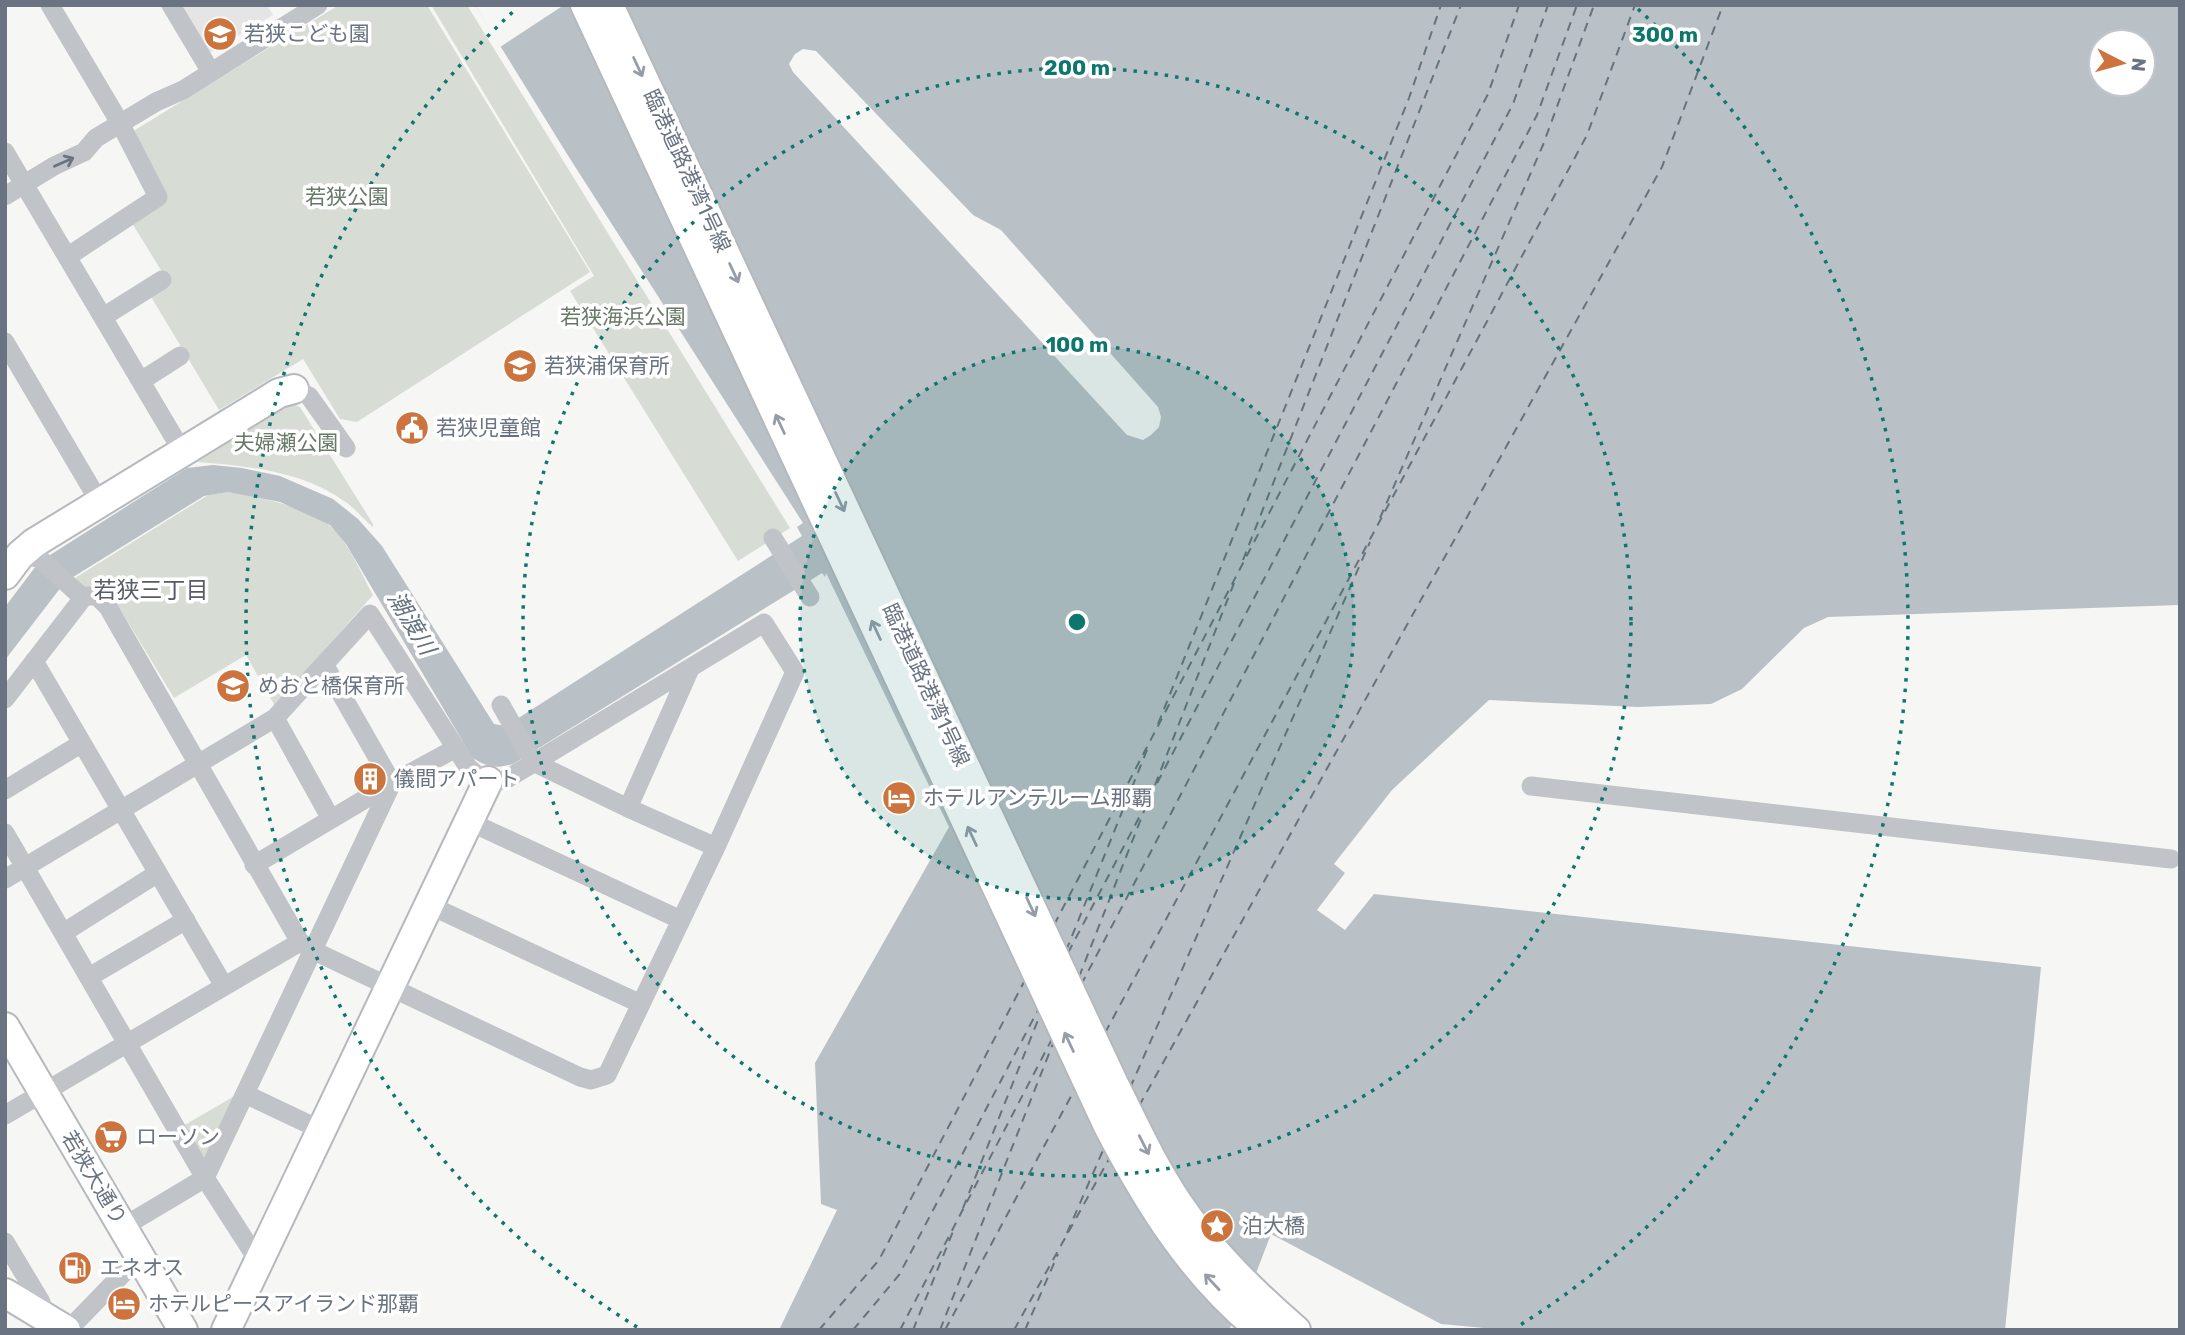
<svg xmlns="http://www.w3.org/2000/svg" width="2185" height="1335" viewBox="0 0 2185 1335" font-family="Rubik,'Noto Sans JP',sans-serif">
  <style>
    .built { fill: #e4e5e4 }
    .green { fill: #d7dcd5 }
    .water { fill: #bac1c6; fill-rule: evenodd }
    .pier { fill: #f6f6f4 }
    .lines { fill: none; stroke-linecap: round; stroke-linejoin: round }
    .ferry { stroke: #65737d; stroke-width: 2; stroke-dasharray: 9 7; stroke-linecap: butt }
    .secondary-casing { stroke: #b5b8bd; stroke-width: 32 }
    .street { stroke: #c0c3c7; stroke-width: 19 }
    .secondary { stroke: #fff; stroke-width: 28 }
    .oneway { stroke: #969da7 }
    .oneway2 { stroke: #697381 }
    .ring { fill: none; stroke: #0f766e; stroke-width: 3.5; stroke-dasharray: 3.5 7 }
    .labels { text-anchor: middle; stroke-width: 7; stroke-linejoin: round; paint-order: stroke }
    .poi-label { font-size: 21px; fill: #697381; stroke: #fff; text-anchor: start }
    .street-label { font-size: 21px; fill: #697381; stroke: #fff }
    .park-label { font-size: 21px; fill: #687967; stroke: #fff }
    .neighbourhood-label { font-size: 23px; fill: #565d67; stroke: #fff }
    .water-label { font-size: 23px; font-style: italic; fill: #65737d; stroke: #fff }
    .centre { fill: #0f766e; stroke: #fff; stroke-width: 3.5 }
    .ring-label { font-size: 21px; text-anchor: middle; font-weight: bold; fill: #0f766e; stroke: #fff; stroke-width: 7; stroke-linejoin: round; paint-order: stroke }
  </style>
  <rect width="100%" height="100%" fill="#f6f6f4"/>
  <path class="built" d="M182,5h85l6,10 -64,38z"/>
  <path class="green" d="M339,5h88l163,267 -233,150 -17,-3 -37,-60 -84,51 -69,-115 19,-12 -39,-63 36,-24 -30,-54 -1,-12z
    M431,5h36l323,523 -52,33 -168,-270 24,-15z
    M290,403l10,4 73,117v3c-10,-8 -18,-19 -29,-26 -42,-30 -97,-35 -147,-39z
    M228,492c28,5 80,14 102,34 18,15 32,49 43,69l-98,111 -29,-51 -72,43 -63,-104 -12,-6 -15,2 -9,-12 133,-83z
    M238,1094l-32,67 -23,-35z"/>
  <path class="water" d="M475,5h1705v600l-352,12 -24,11 -62,61 -31,15 -74,3 -148,-7 -97,90 -58,74 11,9 -28,37 28,20 29,-36 667,73 -36,363h-499l-65,-6 -170,-90 -21,55 -21,41h-450l58,-120 -16,-6 -6,-141 134,-236 -123,-254 -1,4 -3,-4 -309,191c-16,5 -28,3 -41,-7l-126,-213 -16,-19 -50,-23 -52,-10 -24,4 -139,86 -60,78v-53l34,-45 148,-94 26,-3 29,3 38,8 53,23 25,20 24,27 112,178 12,2 296,-190 -5,-9 6,-4 -236,-369zM2101,42h42v42h-42z"/>
  <path class="pier" d="M475,5h89l-64,42z
    M803,49l13,2 157,164 28,15 157,177 3,10 -2,10 -8,8 -8,5 -16,-5 -334,-363 -4,-8 6,-10z"/>
  <g class="lines">
    <path class="ferry" d="M1380,518l163,-373 51,-140
      M1243,560l218,-555
      M1158,724l251,-626 32,-93
      M1155,785l81,-207
      M1054,925l434,-831 31,-89
      M1066,951l83,-206
      M1068,953l445,-849 35,-99
      M1079,977l67,-171
      M1081,985l456,-870 40,-110
      M1105,1033l482,-898 48,-130
      M1130,1088l240,-546
      M1139,1106l523,-939 61,-162
      M963,1208l77,-193
      M1067,1233l37,-85
      M819,1330l60,-70 146,-280
      M853,1330l46,-55 139,-265
      M900,1330l152,-291
      M913,1330l41,-101
      M940,1330l114,-289
      M945,1330l131,-243
      M1014,1330l95,-171
      M1025,1330l33,-76"/>
    <g class="secondary-casing">
      <path id="secondary" d="M585,5l523,1121c39,75 85,150 153,204
        M609,5l505,1079c20,40 39,82 64,119 33,49 74,89 118,127
        M5,575l15,-20 14,-12 245,-150 15,-4
        M5,1027l178,303
        M5,1293l61,37
        M226,1330l262,-549"/>
    </g>
    <path class="street" d="M50,5l70,118 38,74 -91,60
      M171,5l40,67
      M5,152l177,299
      M5,196l49,-30 30,-14 12,-14 60,-36 27,-12 135,-85
      M103,317l59,-37
      M5,342l95,161
      M141,381l39,-25
      M294,389l15,7 37,52
      M773,538l37,59
      M20,555l19,3 44,40
      M34,661l190,325
      M5,699l78,-101 4,-2h10l11,11 192,335 12,8 268,127 11,3 16,-5 109,-228 79,-175 -31,-49 -257,156c-16,6 -27,0 -39,-12l-98,-153 -95,104 -270,161
      M501,705l32,57 95,46 88,39
      M275,718l56,101
      M1531,786l640,73
      M5,790l77,-47
      M628,808l62,-139
      M468,821l213,99
      M5,833l200,345 54,84
      M254,865l138,-82 64,-35
      M429,905l212,99
      M63,933l95,-60
      M89,977l97,-57
      M245,1094l76,36
      M5,1115l295,-173
      M123,1227l82,-49 187,-395 -68,-119
      M5,1242l36,60 -2,11
      M68,1330l72,-74"/>
    <use href="#secondary" class="secondary"/>
  </g>
  <defs><path id="oneway-shaft" d="M-6 0H5M1.5-3L5.5 0L1.5 3" fill="none" stroke-width="1.6" stroke-linecap="round" stroke-linejoin="round" transform="scale(1.75)"/></defs>
  <g class="oneway">
    <use href="#oneway-shaft" transform="translate(638 67) rotate(65)"/>
    <use href="#oneway-shaft" transform="translate(734 273) rotate(65)"/>
    <use href="#oneway-shaft" transform="translate(780 424) rotate(-115)"/>
    <use href="#oneway-shaft" transform="translate(840 502) rotate(65)"/>
    <use href="#oneway-shaft" transform="translate(876 630) rotate(-115)"/>
    <use href="#oneway-shaft" transform="translate(972 836) rotate(-115)"/>
    <use href="#oneway-shaft" transform="translate(1031 907) rotate(65)"/>
    <use href="#oneway-shaft" transform="translate(1069 1042) rotate(-115)"/>
    <use href="#oneway-shaft" transform="translate(1144 1145) rotate(63)"/>
    <use href="#oneway-shaft" transform="translate(1212 1282) rotate(-133)"/>
  </g>
  <use class="oneway2" href="#oneway-shaft" transform="translate(64 162) rotate(-24)"/>
  <circle cx="1077" cy="622" r="277" fill="#0f766e" fill-opacity=".12"/>
  <g class="ring">
    <circle cx="1077" cy="622" r="277"/>
    <circle cx="1077" cy="622" r="554"/>
    <path d="M637 1327A831 831 0 0 1 516 9M1638 9A831 831 0 0 1 1517 1327"/>
  </g>
  <defs>
    <g id="school-disc" transform="scale(1.75)"><circle r="9.5" fill="#cc733e" stroke="#fff"/><path d="M0-5L7-2L0 1L-7-2ZM-4 1L0 2.5L4 1V4Q0 6-4 4Z" fill="#fff"/></g>
    <g id="civic-disc" transform="scale(1.75)"><circle r="9.5" fill="#cc733e" stroke="#fff"/><path d="M-.6-6.5H3V-4.5H.6V-3L4-1V1h2V6H-6V1h2V-1L-.6-3ZM-1.2 2.5V6h2.4V2.5Z" fill="#fff"/></g>
    <g id="building-disc" transform="scale(1.75)"><circle r="9.5" fill="#cc733e" stroke="#fff"/><path d="M-4-6H4V6H1V3H-1V6H-4ZM-2.5-4.3h1.7v1.8h-1.7ZM.8-4.3h1.7v1.8H.8ZM-2.5-1h1.7V.8h-1.7ZM.8-1h1.7V.8H.8Z" fill="#fff"/></g>
    <g id="hotel-disc" transform="scale(1.75)"><circle r="9.5" fill="#cc733e" stroke="#fff"/><path d="M-6-4.5h1.5V1H6V5H4.5V3h-9V5H-6ZM-4 0a1.8 1.8 0 1 1 3.6 0ZM.5 0V-2.5h3Q6-2.5 6 0Z" fill="#fff"/></g>
    <g id="supermarket-disc" transform="scale(1.75)"><circle r="9.5" fill="#cc733e" stroke="#fff"/><path d="M-6-5.5h2.5l.6 2H6L4.5 2H-2.5L-4.4-4H-6ZM-1.5 3.2a1.3 1.3 0 1 0 .1 0ZM3 3.2a1.3 1.3 0 1 0 .1 0Z" fill="#fff"/></g>
    <g id="sight-disc" transform="scale(1.75)"><circle r="9.5" fill="#cc733e" stroke="#fff"/><path d="M0-6L1.8-2.2L6-1.7L2.9 1.2L3.7 5.4L0 3.3L-3.7 5.4L-2.9 1.2L-6-1.7L-1.8-2.2Z" fill="#fff"/></g>
    <g id="fuel-disc" transform="scale(1.75)"><circle r="9.5" fill="#cc733e" stroke="#fff"/><path d="M-5.5-6h7V0h2V4h1.3V-2.5L3-4.5l.8-.8L6-3V5H2.5V1h-1V6h-7ZM-4.2-4.7v3.2H.2V-4.7Z" fill="#fff"/></g>
  </defs>
  <g fill-rule="evenodd">
    <use href="#school-disc" x="220" y="34"/>
    <use href="#school-disc" x="520" y="366"/>
    <use href="#civic-disc" x="412" y="428"/>
    <use href="#school-disc" x="233" y="686"/>
    <use href="#building-disc" x="370" y="779"/>
    <use href="#hotel-disc" x="899" y="798"/>
    <use href="#supermarket-disc" x="111" y="1137"/>
    <use href="#sight-disc" x="1217" y="1226"/>
    <use href="#fuel-disc" x="75" y="1268"/>
    <use href="#hotel-disc" x="124" y="1304"/>
  </g>
  <g class="labels">
    <g class="poi-label">
      <text x="244" y="41">若狭こども園</text>
      <text x="544" y="373">若狭浦保育所</text>
      <text x="436" y="435">若狭児童館</text>
      <text x="258" y="693">めおと橋保育所</text>
      <text x="394" y="786">儀間アパート</text>
      <text x="923" y="805">ホテルアンテルーム那覇</text>
      <text x="136" y="1144">ローソン</text>
      <text x="1242" y="1233">泊大橋</text>
      <text x="100" y="1275">エネオス</text>
      <text x="148" y="1311">ホテルピースアイランド那覇</text>
    </g>
    <g class="street-label">
      <text transform="translate(687 171) rotate(65)" y="7">臨港道路港湾1号線</text>
      <text transform="translate(926 685) rotate(65)" y="7">臨港道路港湾1号線</text>
      <text transform="translate(94 1178) rotate(59)" y="7">若狭大通り</text>
    </g>
    <g class="park-label">
      <text x="347" y="204">若狭公園</text>
      <text x="623" y="324">若狭海浜公園</text>
      <text x="286" y="450">夫婦瀬公園</text>
    </g>
    <g class="neighbourhood-label">
      <text x="151" y="598">若狭三丁目</text>
    </g>
    <g class="water-label">
      <text transform="translate(412 623) rotate(59)" y="8">潮渡川</text>
    </g>
  </g>
  <circle cx="1077" cy="622" r="10" class="centre"/>
  <g class="ring-label">
    <text x="1665" y="42">300 m</text>
    <text x="1077" y="75">200 m</text>
    <text x="1077" y="352">100 m</text>
  </g>
  <rect width="2185" height="1335" fill="none" stroke="#697381" stroke-width="14"/>
  <g transform="translate(2122 63) rotate(96)"><circle r="33" fill="#ffffff" stroke="#c3c7cd" stroke-width="2"/>
  <path d="M0-5L12 26L0 18L-12 26Z" fill="#cc733e"/>
  <text y="-10" font-size="19" font-weight="bold" text-anchor="middle" fill="#697381">N</text>
  </g>
</svg>
